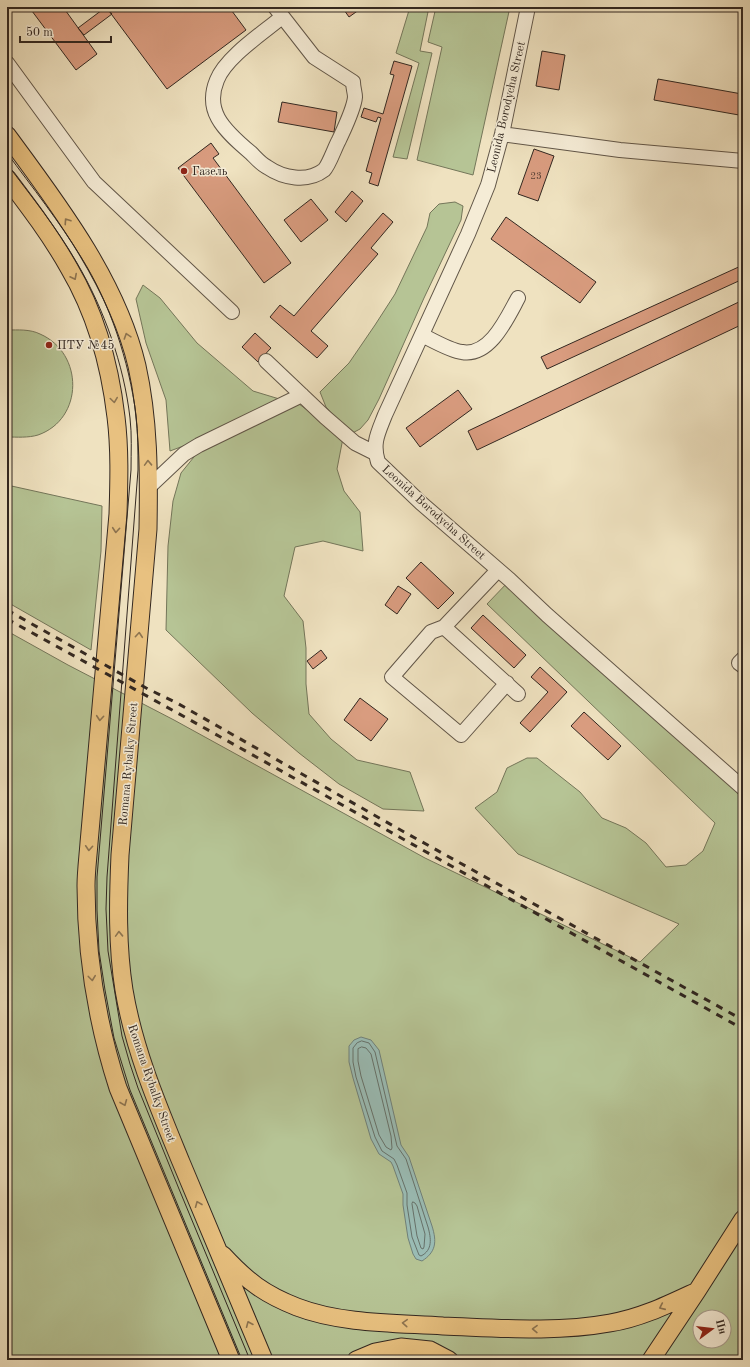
<svg xmlns="http://www.w3.org/2000/svg" width="750" height="1367" viewBox="0 0 750 1367" font-family="'Old Standard TT',serif">
  <style>
    .green { fill: #b6c495; stroke: #74765a; fill-rule: evenodd }
    .water { fill: #9abdb6; stroke: #70817a }
    .lines { fill: none; stroke-linecap: round; stroke-linejoin: round }
    .shore { stroke: #66726b; stroke-width: 1 }
    .building { fill: #d99c7f; stroke: #322720 }
    .minor-casing { stroke: #615648; stroke-width: 16 }
    .major-casing { stroke: #322720; stroke-width: 19 }
    .minor { stroke: #f5ecd6; stroke-width: 14 }
    .major { stroke: #e8c180; stroke-width: 17 }
    .tram { stroke: #322720; stroke-width: 1 }
    .rail { stroke: #322720; stroke-width: 3; stroke-dasharray: 7 7; stroke-linecap: butt }
    .oneway { stroke: #8d7450 }
    .poi-dot { fill: #8f2418; stroke: #f5ecd6; stroke-width: 1.5 }
    .labels { text-anchor: middle; stroke-width: 3; stroke-linejoin: round; paint-order: stroke }
    .number-label { font-size: 10px; fill: #5c4438 }
    .street-label { font-size: 12px; fill: #322720; stroke: #f5ecd6 }
    .poi-label { font-size: 12px; fill: #322720; stroke: #f5ecd6; text-anchor: start }
  </style>
  <rect width="100%" height="100%" fill="#efe2c0"/>
  <filter id="stains"><feTurbulence type="fractalNoise" baseFrequency=".005" numOctaves="4"/><feColorMatrix values="0 0 0 0 .2 0 0 0 0 .09 0 0 0 0 .02 0 0 0 .5 -.17"/></filter>
  <radialGradient id="worn" r=".72"><stop offset=".6" stop-color="#630" stop-opacity="0"/><stop offset="1" stop-color="#630" stop-opacity=".3"/></radialGradient>
  <path class="green" d="M410,7h19l-9,44 12,2 -25,106 -14,-2 26,-94 -23,-10z
    M436,7h74l-37,168 -56,-15 25,-113 -14,-5z
    M455,202l8,4 -2,14 -37,78 -45,101 -11,21 -8,9 -17,9 -6,31 7,22 16,21 3,39 -40,-10 -28,6 -11,49 19,25 3,27v36l3,30 22,25 26,21 53,12 14,39 -41,-2 -44,-25 -40,-31 -47,-40 -86,-83 2,-84 5,-45 8,-28 17,-21 101,-48 11,8 14,14 11,1 1,-9 -10,-11 -6,-15 29,-29 26,-38 20,-31 32,-67 3,-14 9,-9z
    M143,285l17,13 37,45 56,48 33,10 -100,44 -16,6 -4,-51 -20,-57 -10,-44z
    M7,330c11,0 23,-1 33,4 44,19 44,85 -2,101 -10,3 -21,2 -31,2z
    M7,485l95,21 -1,45 -10,99 -84,-48z
    M510,580l233,208v572h-736v-729l61,34 106,55 251,138 215,104 39,-38 -161,-70 -43,-46 22,-16 10,-24 20,-10h10l43,34 22,26 24,10 20,15 20,24 20,-2 17,-14 12,-28 -228,-219zM700,1317h24v24h-24z"/>
  <path class="water" d="M361,1037l10,3 8,10 22,95 8,12 23,69c5,16 4,26 -10,35l-6,-2 -3,-5 -5,-16 -5,-33v-11l-10,-28 -2,-4 -12,-8 -8,-15 -18,-61 -4,-16v-16l5,-6z"/>
  <g class="lines">
    <path class="shore" d="M362,1041l7,2 6,9 22,94 9,13 22,68c3,11 5,23 -7,29l-2,-1 -7,-18 -5,-32v-12l-10,-28 -3,-6 -12,-8 -7,-14 -19,-60 -3,-15v-14l4,-5z
      M362,1047l4,1 5,6 20,82 1,12 -1,2 -5,-3 -7,-12 -18,-59 -3,-15v-12z
      M413,1202l2,1 2,3 8,28 -1,13 -1,2 -2,-1 -4,-12 -5,-32z"/>
  </g>
  <path class="building" d="M29,7h34l34,47 -21,16z
    M106,7h123l17,23 -79,59z
    M106,7l6,7 -28,21 -6,-7z
    M342,7h21l-14,10z
    M542,51l23,4 -6,35 -23,-4z
    M394,61l18,5 -34,120 -9,-3 3,-10 -6,-2 15,-53 -3,-1 -2,5 -15,-5 3,-9 19,6 11,-39 -4,-1z
    M658,79l84,15 -3,21 -85,-15z
    M282,102l55,10 -3,20 -56,-10z
    M211,143l8,11 -6,4 78,105 -27,20 -86,-115z
    M534,149l20,7 -16,45 -20,-7z
    M352,191l11,10 -17,21 -11,-10z
    M311,199l17,21 -27,22 -17,-22z
    M383,213l10,9 -22,26 7,6 -67,77 17,15 -11,12 -47,-41 10,-12 14,11z
    M506,217l90,65 -16,21 -89,-64z
    M743,265v14l-196,90 -6,-12z
    M743,300v24l-266,126 -9,-19z
    M255,333l16,15 -13,14 -16,-15z
    M458,390l14,19 -52,38 -14,-19z
    M421,562l33,31 -16,16 -32,-31z
    M398,586l13,8 -14,20 -12,-9z
    M483,615l43,40 -12,13 -43,-40z
    M321,650l6,8 -14,11 -6,-8z
    M540,667l27,25 -37,40 -10,-9 28,-31 -17,-15z
    M360,698l28,21 -17,22 -27,-21z
    M584,712l37,34 -13,14 -37,-34z"/>
  <g class="lines">
    <g class="minor-casing">
      <path id="minor" d="M275,7l39,50 39,25c0,5 2,11 2,15 -1,12 -11,32 -16,43 -4,7 -10,25 -15,30 -17,13 -41,8 -57,-3 -6,-3 -11,-9 -16,-14 -12,-10 -26,-22 -33,-35 -7,-13 -6,-26 -1,-38 9,-23 46,-47 65,-63
        M528,7l-26,127 -14,51 -20,49 -83,181c-7,18 -13,28 -7,47l43,41 89,77 37,35 196,173
        M7,63l87,119 138,130
        M502,134l118,16 123,11
        M422,335c10,5 29,16 40,17 28,5 45,-34 56,-54
        M266,361l59,56 30,26 20,10
        M149,487l35,-33 15,-9 103,-50
        M498,570l-54,57 74,67
        M444,627l-13,5 -39,45 69,58 46,-52
        M743,659l-4,4 4,3"/>
    </g>
    <g class="major-casing">
      <path id="major" d="M7,135c51,69 110,146 130,231 12,54 12,108 11,163l-28,326c-2,45 -3,91 4,135 10,60 34,116 57,172 27,66 55,132 83,198
        M7,178c22,29 44,58 62,90 26,44 41,98 47,149 4,32 3,65 2,97l-29,329c-1,14 -3,29 -3,43 0,69 11,137 32,202l113,272
        M223,1255c24,26 41,39 74,52 44,17 99,16 146,19 56,2 112,7 167,-3 31,-5 59,-19 87,-32
        M356,1360l19,-8 26,-5 29,3 19,10
        M651,1360l46,-69 46,-72"/>
    </g>
    <use href="#minor" class="minor"/>
    <use href="#major" class="major"/>
    <path class="tram" d="M7,153c25,34 52,68 74,104 29,46 48,104 55,158 2,18 2,36 2,55l-31,407 -1,32 2,42 14,85 8,28 8,24 41,101 71,171
      M7,164c24,32 50,64 70,99 27,46 47,102 53,155 2,17 1,34 1,52l-34,407v33l2,41 6,39 9,48 16,52 112,270"/>
    <path class="rail" d="M7,610l141,79 29,14 220,125 346,192
      M7,619l167,92 569,318"/>
  </g>
  <defs><path id="oneway-chevron" d="M-2-3.5L2.5 0L-2 3.5" fill="none" stroke-width="1.6" stroke-linecap="round" stroke-linejoin="round"/></defs>
  <g class="oneway">
    <use href="#oneway-chevron" transform="translate(67 221) rotate(-124)"/>
    <use href="#oneway-chevron" transform="translate(74 277) rotate(63)"/>
    <use href="#oneway-chevron" transform="translate(127 336) rotate(-108)"/>
    <use href="#oneway-chevron" transform="translate(114 400) rotate(82)"/>
    <use href="#oneway-chevron" transform="translate(148 463) rotate(-92)"/>
    <use href="#oneway-chevron" transform="translate(116 530) rotate(95)"/>
    <use href="#oneway-chevron" transform="translate(139 635) rotate(-85)"/>
    <use href="#oneway-chevron" transform="translate(100 718) rotate(95)"/>
    <use href="#oneway-chevron" transform="translate(89 848) rotate(94)"/>
    <use href="#oneway-chevron" transform="translate(119 934) rotate(-92)"/>
    <use href="#oneway-chevron" transform="translate(92 978) rotate(83)"/>
    <use href="#oneway-chevron" transform="translate(124 1103) rotate(68)"/>
    <use href="#oneway-chevron" transform="translate(198 1204) rotate(-112)"/>
    <use href="#oneway-chevron" transform="translate(662 1307) rotate(156)"/>
    <use href="#oneway-chevron" transform="translate(405 1323) rotate(-176)"/>
    <use href="#oneway-chevron" transform="translate(249 1324) rotate(-113)"/>
    <use href="#oneway-chevron" transform="translate(535 1329) rotate(-179)"/>
  </g>
  <g class="poi-dot">
    <circle cx="184" cy="171" r="4"/>
    <circle cx="49" cy="345" r="4"/>
  </g>
  <g class="labels">
    <g class="number-label">
      <text x="536" y="179">23</text>
    </g>
    <g class="street-label">
      <text transform="translate(506 107) rotate(-77)" y="4">Leonida Borodycha Street</text>
      <text transform="translate(434 512) rotate(42)" y="4">Leonida Borodycha Street</text>
      <text transform="translate(128 764) rotate(-85)" y="4">Romana Rybalky Street</text>
      <text transform="translate(152 1083) rotate(71)" y="4">Romana Rybalky Street</text>
    </g>
    <g class="poi-label">
      <text x="192" y="175">Газель</text>
      <text x="57" y="349">ПТУ №45</text>
    </g>
  </g>
  <rect width="750" height="1367" fill="none" stroke="#efe2c0" stroke-width="24"/>
  <rect x="8" y="8" width="734" height="1351" fill="none" stroke="#322720" stroke-width="2"/>
  <rect x="12" y="12" width="726" height="1343" fill="none" stroke="#322720"/>
  <g transform="translate(712 1329) rotate(75)"><circle r="19" fill="#f5ecd6" stroke="#a79d8d"/>
  <path d="M0-3L7 15L0 10L-7 15Z" fill="#8f2418"/>
  <text y="-6" font-size="11" font-weight="bold" text-anchor="middle" fill="#322720">Пн</text>
  </g>
  <path d="M20 36v6h91v-6" fill="none" stroke="#322720" stroke-width="2"/>
  <text x="26" y="36" font-size="12" fill="#322720" stroke="#f5ecd6" stroke-width="3" paint-order="stroke">50 m</text>
  <rect width="100%" height="100%" filter="url(#stains)"/>
  <rect width="100%" height="100%" fill="url(#worn)"/>
</svg>
